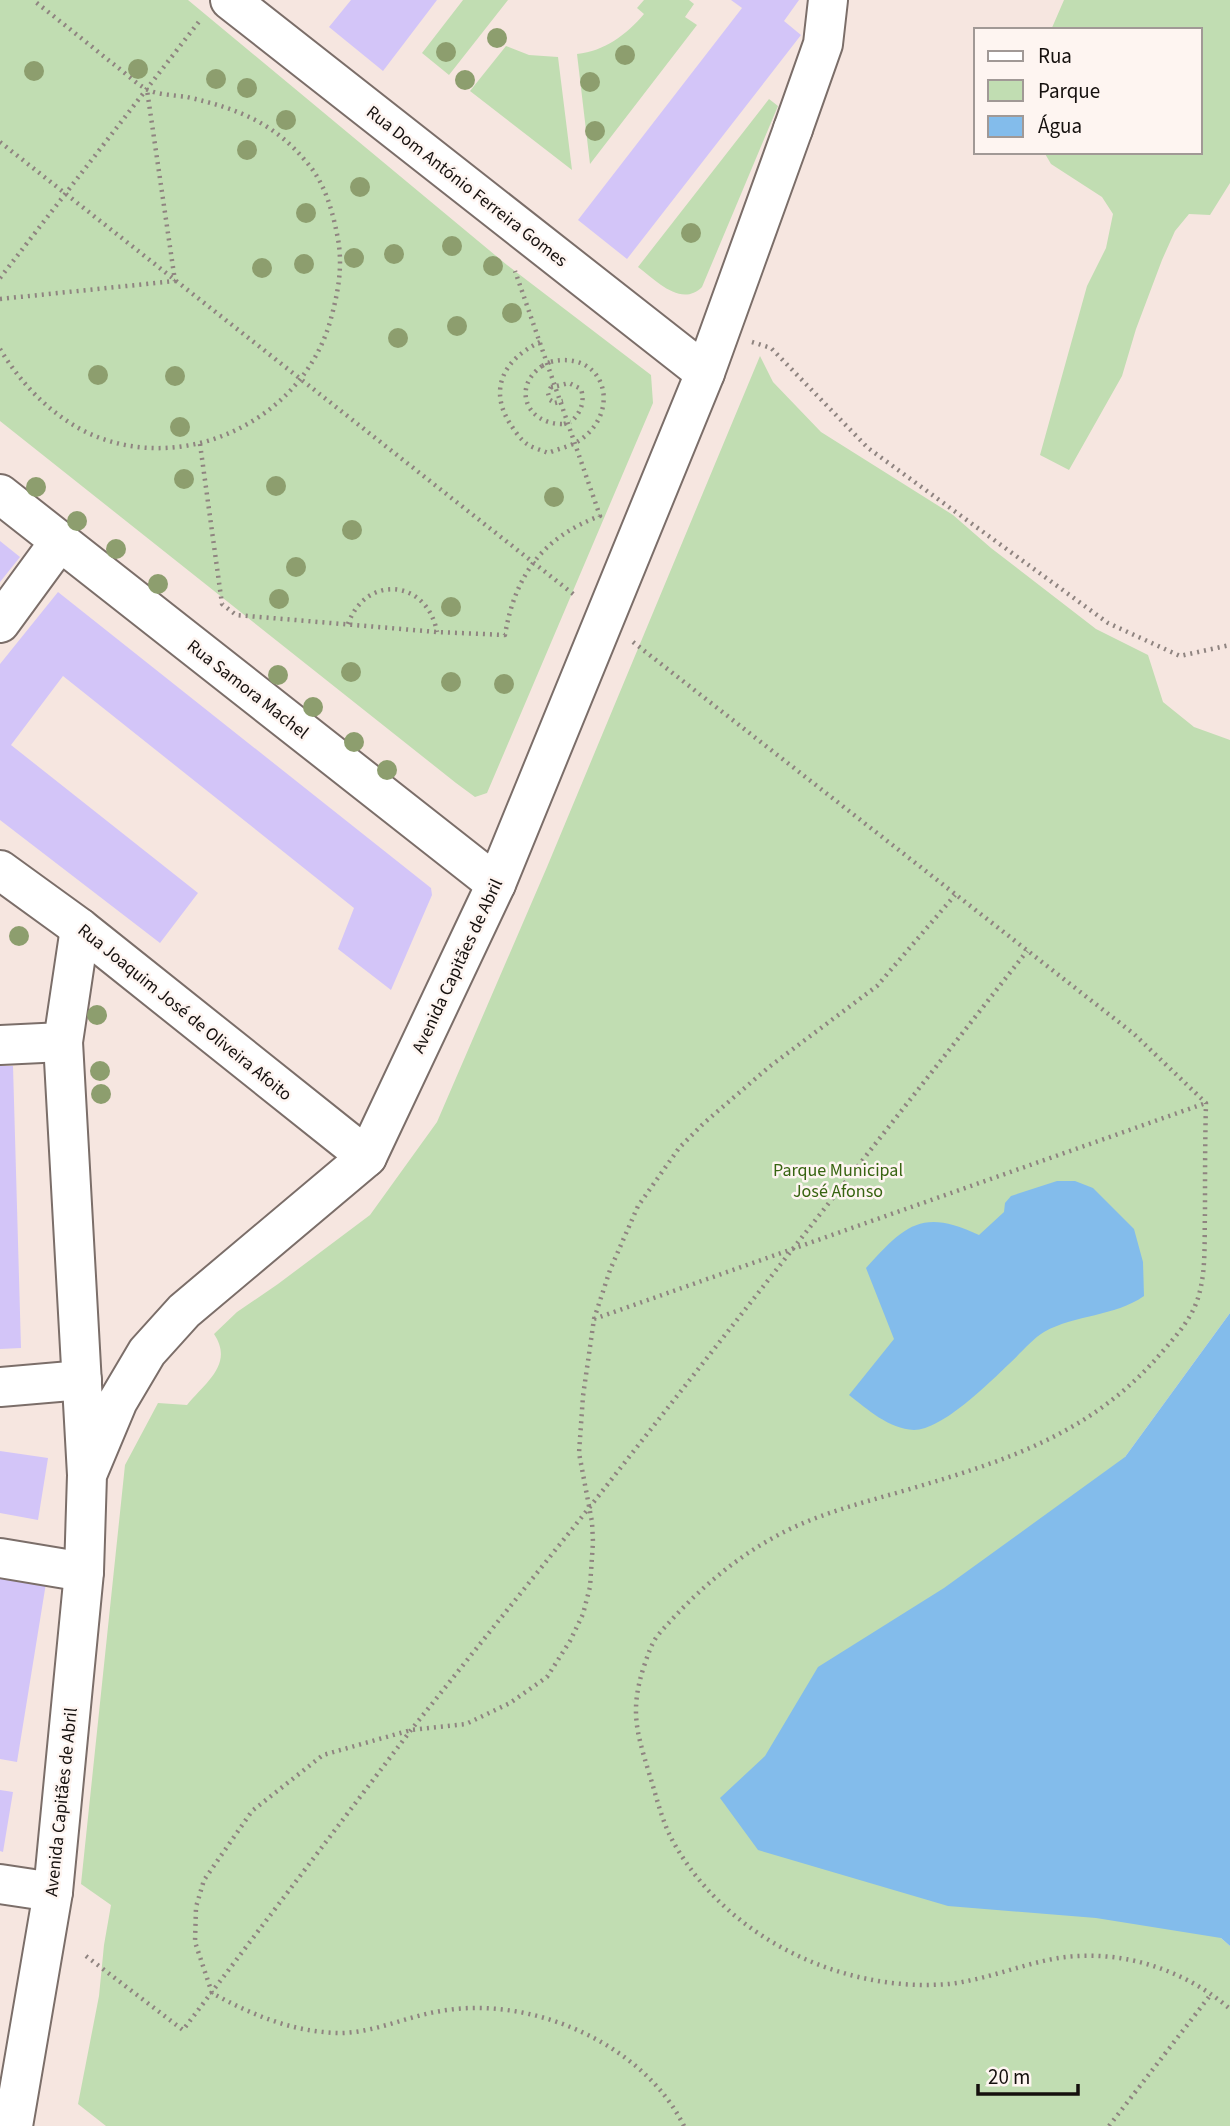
<svg xmlns="http://www.w3.org/2000/svg" width="1230" height="2126" viewBox="0 0 1230 2126" font-family="'Source Sans 3',sans-serif">
  <style>
    .green { fill: #c1ddb2 }
    .water { fill: #83bceb }
    .building { fill: #d3c5f8 }
    .lines { fill: none; stroke-linecap: round; stroke-linejoin: round }
    .street-casing { stroke: #7b6e69; stroke-width: 42 }
    .secondary-casing { stroke: #7b6e69; stroke-width: 42 }
    .path { stroke: #8f8480; stroke-width: 4.5; stroke-dasharray: 2 5; stroke-linecap: butt }
    .street { stroke: #fff; stroke-width: 38 }
    .secondary { stroke: #fff; stroke-width: 38 }
    .path-bridge { stroke: #8f8480; stroke-width: 4.5; stroke-dasharray: 2 5; stroke-linecap: butt }
    .tree { fill: #8d9e6e }
    .labels { text-anchor: middle; stroke-width: 5; stroke-linejoin: round; paint-order: stroke }
    .street-label { font-size: 18px; fill: #15100e; stroke: #fef5f1 }
    .park-label { font-size: 18px; fill: #376411; stroke: #fef5f1 }
  </style>
  <rect width="100%" height="100%" fill="#f6e6e0"/>
  <path class="green" d="M0,0h188l319,265 144,110 2,28 -166,390 -12,4 -19,-14 -456,-362z
    M463,0h45l-59,75 -27,-22z
    M644,0h45l5,4 -9,13 12,8 -107,139 -13,-110c28,-3 49,-19 67,-40l-7,-6z
    M1064,0h166v183l-20,32 -21,-1 -14,17 -13,29 -26,69 -14,47 -53,94 -29,-15 47,-169 19,-38 7,-34 -11,-17 -51,-33 -7,-12h156v-122h-149z
    M506,46l23,9 29,2 14,113 -102,-79z
    M769,99l9,7 -76,181c-21,21 -46,-7 -64,-20z
    M760,356l13,26 48,50 132,83 38,33 105,81 52,26 15,47 31,25 36,13v573l-105,144 96,481 9,8v180h-1124l-28,-22 21,-108 5,-51 7,-40 -30,-21 44,-419 33,-62 29,2c19,-23 47,-41 27,-71l23,-22 41,-28 92,-69 67,-93 110,-255z"/>
  <path class="water" d="M1057,1181h18l18,7 41,41 9,33 1,34c-30,21 -68,18 -100,36 -13,8 -24,22 -35,32 -20,19 -67,66 -95,66 -25,-1 -47,-21 -65,-35l45,-56 -28,-71c39,-43 56,-60 113,-33l25,-23 1,-9 6,-7z
    M1230,1313v633l-9,-8 -125,-20 -148,-12 -190,-56 -38,-52 45,-42 53,-89 126,-79 181,-131z"/>
  <path class="building" d="M351,0h86l-54,71 -54,-44z
    M731,0h68l-15,21 17,14 -174,224 -49,-39 164,-212z
    M0,541l20,16 -20,25z
    M58,592l373,296 1,7 -41,95 -53,-41 16,-41 -291,-232 -52,69 187,148 -38,50 -160,-123v-156z
    M0,1066h13l8,282 -21,1z
    M0,1451l48,7 -10,62 -38,-7z
    M0,1575l46,8 -29,179 -17,-3z
    M0,1790l13,2 -10,60 -3,-1z"/>
  <g class="lines">
    <g class="street-casing">
      <path id="street" d="M230,0l475,373
        M793,129l30,-85 5,-44
        M0,494l496,390
        M0,623l60,-82
        M0,870l80,58 287,229
        M0,1045l63,-3
        M0,1387l82,-7
        M0,1558l84,14
        M0,1884l53,8"/>
    </g>
    <g class="secondary-casing">
      <path id="secondary" d="M87,1475l31,-74 29,-49 37,-41 183,-154 129,-273 209,-511 88,-244
        M13,2126l40,-234 31,-320 3,-97 -24,-433 17,-114"/>
    </g>
    <path class="path" d="M0,142l577,455
      M0,278l201,-259
      M0,299l175,-18 -28,-191
      M540,342c-34,16 -52,45 -31,80 5,8 11,17 18,22 6,4 14,6 21,9 12,-5 26,-7 36,-16 38,-31 18,-88 -34,-75
      M752,342l19,6 97,100 240,175 72,33 50,-11
      M0,349c20,33 47,62 82,81 95,49 218,-6 248,-108 8,-29 13,-54 8,-83 -5,-26 -12,-53 -29,-74 -34,-42 -70,-56 -122,-68 -12,-2 -30,-2 -41,-8 -12,-7 -23,-18 -34,-26 -26,-21 -52,-42 -79,-63
      M542,366c-31,22 -15,59 22,58
      M557,386l12,-3 12,6c4,13 0,23 -10,33
      M551,387l-3,6 2,7 5,3
      M200,444l22,160 14,11 201,17 68,3c10,-60 38,-98 95,-119l-85,-245
      M348,624c18,-50 79,-45 89,8
      M633,642l501,392 72,69c-1,37 -1,74 -1,110 -1,30 2,65 -10,93 -8,19 -26,38 -40,54 -68,75 -150,101 -245,129 -41,12 -82,22 -120,40 -52,25 -95,63 -132,106 -7,9 -10,20 -14,31 -14,44 -8,64 5,107 8,25 13,50 26,72 54,94 168,148 274,139 34,-4 66,-17 99,-24 64,-14 134,7 182,49
      M594,1319l612,-216
      M86,1956l97,74 228,-300 178,-222 438,-557
      M684,2126c-41,-83 -154,-131 -243,-115 -33,5 -65,21 -99,22 -47,0 -90,-18 -130,-40l-17,-51 1,-35 8,-27 48,-69 71,-56 88,-25 55,-6 44,-21 37,-26 23,-36 13,-27 7,-27 3,-45 -1,-20 -13,-69 4,-57 11,-77 16,-49 28,-64 41,-58 25,-25 65,-56 108,-81 78,-91
      M1109,2126l103,-133"/>
    <use href="#street" class="street"/>
    <use href="#secondary" class="secondary"/>
    <path class="path-bridge" d="M542,366l8,-4
      M551,387l6,-1
      M555,403l8,-2
      M564,424l7,-2"/>
  </g>
  <g class="tree">
    <circle cx="497" cy="38" r="10"/>
    <circle cx="446" cy="52" r="10"/>
    <circle cx="625" cy="55" r="10"/>
    <circle cx="138" cy="69" r="10"/>
    <circle cx="34" cy="71" r="10"/>
    <circle cx="216" cy="79" r="10"/>
    <circle cx="465" cy="80" r="10"/>
    <circle cx="590" cy="82" r="10"/>
    <circle cx="247" cy="88" r="10"/>
    <circle cx="286" cy="120" r="10"/>
    <circle cx="595" cy="131" r="10"/>
    <circle cx="247" cy="150" r="10"/>
    <circle cx="360" cy="187" r="10"/>
    <circle cx="306" cy="213" r="10"/>
    <circle cx="691" cy="233" r="10"/>
    <circle cx="452" cy="246" r="10"/>
    <circle cx="394" cy="254" r="10"/>
    <circle cx="354" cy="258" r="10"/>
    <circle cx="304" cy="264" r="10"/>
    <circle cx="493" cy="266" r="10"/>
    <circle cx="262" cy="268" r="10"/>
    <circle cx="512" cy="313" r="10"/>
    <circle cx="457" cy="326" r="10"/>
    <circle cx="398" cy="338" r="10"/>
    <circle cx="98" cy="375" r="10"/>
    <circle cx="175" cy="376" r="10"/>
    <circle cx="180" cy="427" r="10"/>
    <circle cx="184" cy="479" r="10"/>
    <circle cx="276" cy="486" r="10"/>
    <circle cx="36" cy="487" r="10"/>
    <circle cx="554" cy="497" r="10"/>
    <circle cx="77" cy="521" r="10"/>
    <circle cx="352" cy="530" r="10"/>
    <circle cx="116" cy="549" r="10"/>
    <circle cx="296" cy="567" r="10"/>
    <circle cx="158" cy="584" r="10"/>
    <circle cx="279" cy="599" r="10"/>
    <circle cx="451" cy="607" r="10"/>
    <circle cx="351" cy="672" r="10"/>
    <circle cx="278" cy="675" r="10"/>
    <circle cx="451" cy="682" r="10"/>
    <circle cx="504" cy="684" r="10"/>
    <circle cx="313" cy="707" r="10"/>
    <circle cx="354" cy="742" r="10"/>
    <circle cx="387" cy="770" r="10"/>
    <circle cx="19" cy="936" r="10"/>
    <circle cx="97" cy="1015" r="10"/>
    <circle cx="100" cy="1071" r="10"/>
    <circle cx="101" cy="1094" r="10"/>
  </g>
  <g class="labels">
    <g class="street-label">
      <text transform="translate(467 186) rotate(38)" y="6">Rua Dom António Ferreira Gomes</text>
      <text transform="translate(248 689) rotate(38)" y="6">Rua Samora Machel</text>
      <text transform="translate(457 966) rotate(-65)" y="6">Avenida Capitães de Abril</text>
      <text transform="translate(185 1012) rotate(39)" y="6">Rua Joaquim José de Oliveira Afoito</text>
      <text transform="translate(61 1802) rotate(-84)" y="6">Avenida Capitães de Abril</text>
    </g>
    <g class="park-label">
      <text x="838" y="1176">Parque Municipal<tspan x="838" dy="21">José Afonso</tspan></text>
    </g>
  </g>
  <rect x="974" y="28" width="228" height="126" fill="#fef5f1" stroke="#a19996" stroke-width="2"/>
  <rect x="988" y="51" width="35" height="10" fill="#ffffff" stroke="#a19996" stroke-width="2"/>
  <text x="1038" y="63" font-size="21" fill="#15100e">Rua</text>
  <rect x="988" y="80" width="35" height="21" fill="#c1ddb2" stroke="#a19996" stroke-width="2"/>
  <text x="1038" y="98" font-size="21" fill="#15100e">Parque</text>
  <rect x="988" y="116" width="35" height="21" fill="#83bceb" stroke="#a19996" stroke-width="2"/>
  <text x="1038" y="133" font-size="21" fill="#15100e">Água</text>
  <path d="M978 2084v10h100v-10" fill="none" stroke="#15100e" stroke-width="3.5"/>
  <text x="988" y="2084" font-size="21" fill="#15100e" stroke="#fef5f1" stroke-width="5" paint-order="stroke">20 m</text>
</svg>
